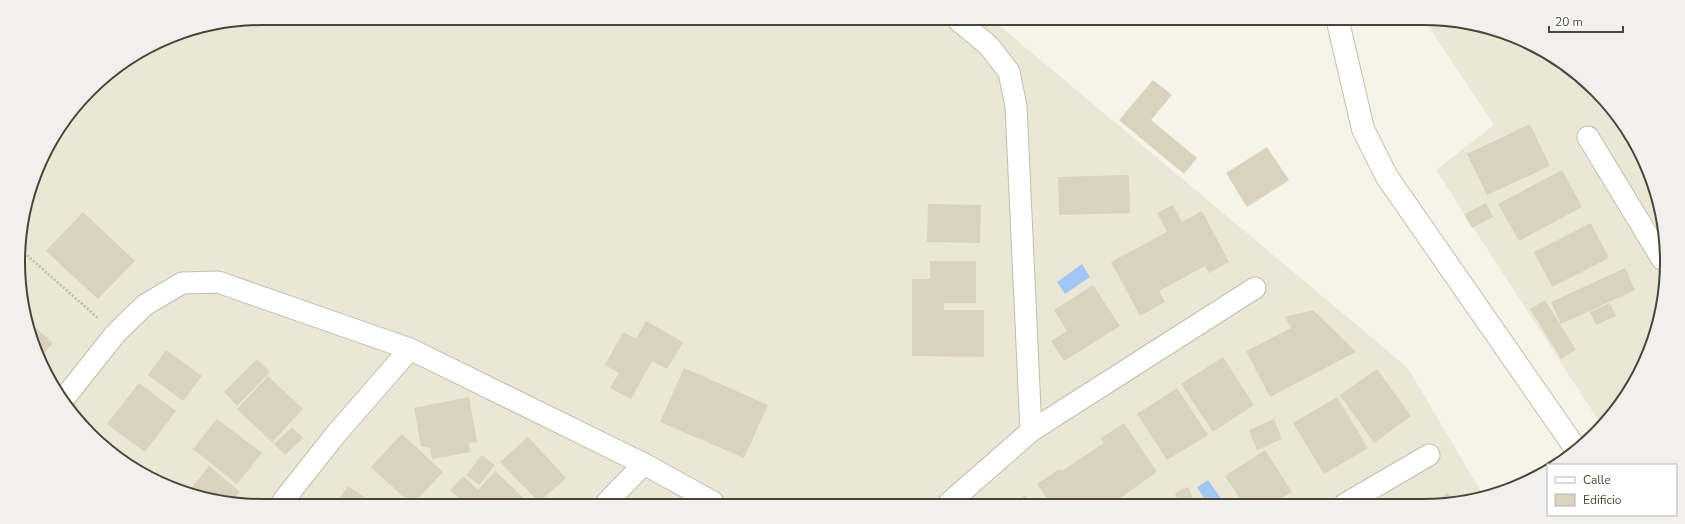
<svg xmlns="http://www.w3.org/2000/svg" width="1685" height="524" viewBox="0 0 1685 524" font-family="'Nunito Sans',sans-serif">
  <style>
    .residential { fill: #eae7d7 }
    .water { fill: #a3c7f5 }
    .building { fill: #d8d2be }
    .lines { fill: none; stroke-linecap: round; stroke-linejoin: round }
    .minor-casing { stroke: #c2beab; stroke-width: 23 }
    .tertiary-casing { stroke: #c2beab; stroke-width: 24 }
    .path { stroke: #c5bc9b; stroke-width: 2.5; stroke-dasharray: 2 2; stroke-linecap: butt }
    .minor { stroke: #fff; stroke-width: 21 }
    .tertiary { stroke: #fff; stroke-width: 22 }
    .rim { fill: none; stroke: #4a4637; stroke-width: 2 }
  </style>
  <rect width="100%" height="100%" fill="#f6f4e9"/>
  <path class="residential" d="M262,18l732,3 414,347 75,127 -28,9 -1241,-3 -87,-36 -68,-67 -33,-73 -6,-95 23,-76 58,-75 68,-43z
    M1426,23h45l88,36 67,68 36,88v95l-28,74 -32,42 -166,-256 58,-45z"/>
  <path class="water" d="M1082,264l8,13 -25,17 -8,-12z
    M1208,480l16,23h-17l-10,-16z"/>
  <path class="building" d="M1153,80l19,15 -21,25 46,38 -13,16 -65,-54z
    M1530,124l20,42 -63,29 -20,-41z
    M1267,147l22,33 -42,27 -21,-34z
    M1562,170l20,37 -63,34 -21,-37z
    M1129,175l1,38 -71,2 -1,-38z
    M1486,203l7,14 -21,11 -8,-14z
    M928,204l53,1 -1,38 -53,-1z
    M1173,205l9,17 20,-11 27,51 -20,11 -4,-7 -46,25 6,11 -25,14 -29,-54 56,-30 -10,-19z
    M83,212l52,49 -37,38 -52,-48z
    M1591,223l18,35 -57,29 -18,-35z
    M930,261h46v42h-32v7h40v47l-72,-1v-77h18z
    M1625,268l10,22 -74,34 -10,-22z
    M1093,285l27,41 -56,35 -13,-20 16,-10 -13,-21z
    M1545,300l31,50 -15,9 -31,-50z
    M1610,303l6,13 -20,9 -6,-13z
    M1313,310l43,42 -86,45 -24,-46 45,-23 -6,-11z
    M26,319l27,24 -12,14 -15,-32z
    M646,321l37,21 -16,27 -15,-8 -21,38 -21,-11 9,-15 -14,-8 18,-33 13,7z
    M166,350l36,26 -19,25 -35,-26z
    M1223,357l31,48 -41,27 -32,-48z
    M257,359l13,13 -33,34 -13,-14z
    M684,368l84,37 -24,53 -84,-36z
    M1377,369l34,47 -37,27 -34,-48z
    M268,376l35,33 -31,33 -35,-33z
    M139,383l37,28 -31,41 -38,-28z
    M1177,388l31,47 -41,25 -30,-46z
    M469,397l8,45 -8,1 1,9 -38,7 -2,-11 -9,-2 -7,-38z
    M1337,397l31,51 -44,26 -31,-51z
    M217,419l45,34 -25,31 -44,-35z
    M1274,419l8,20 -25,11 -8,-20z
    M1124,423l33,49 -44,31h-63l-13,-19 23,-15 2,2 42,-28 -3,-5z
    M292,427l11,11 -18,17 -11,-11z
    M402,434l41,38 -28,30h-6l-38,-35z
    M528,437l38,41 -27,24 -39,-40z
    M1265,450l27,42 -19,11h-45l11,-6 -14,-21z
    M482,455l13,10 -16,20 -13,-10z
    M209,466l31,26 -8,9h-18l-25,-10z
    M495,471l33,31h-65l-13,-12 13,-14 15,14z
    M348,486l24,16h-35z
    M1188,487l7,16h-16l-4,-10z
    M1448,493l6,11h-24z
    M1025,495l5,8h-16z"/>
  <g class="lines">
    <g class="minor-casing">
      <path id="minor" d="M959,21l30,25 20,26 7,34 15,325
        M1588,137l74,122
        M62,401l54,-68 29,-28 37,-22 36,-1 192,67 234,115 69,38
        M283,501l53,-67 74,-85
        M607,502l37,-38
        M949,503l82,-72 224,-143
        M1345,504l84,-49"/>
    </g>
    <g class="tertiary-casing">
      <path id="tertiary" d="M1338,22l25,107 24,48 189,272"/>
    </g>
    <path class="path" d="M21,250l78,69"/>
    <use href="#minor" class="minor"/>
    <use href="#tertiary" class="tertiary"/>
  </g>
  <path d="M0 0H1685V524H0ZM262 25H1423A237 237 0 0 1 1660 262V262A237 237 0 0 1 1423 499H262A237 237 0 0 1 25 262V262A237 237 0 0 1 262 25Z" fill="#f1f0ef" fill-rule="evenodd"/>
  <path class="rim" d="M262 25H1423A237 237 0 0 1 1660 262V262A237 237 0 0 1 1423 499H262A237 237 0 0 1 25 262V262A237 237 0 0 1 262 25Z"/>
  <rect x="1547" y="464" width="130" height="52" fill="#ffffff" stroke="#b7b5af"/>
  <rect x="1555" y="477" width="20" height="6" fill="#ffffff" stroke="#b7b5af"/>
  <text x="1583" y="484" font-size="12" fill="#4a4637">Calle</text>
  <rect x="1555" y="494" width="20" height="12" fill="#d8d2be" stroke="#b7b5af"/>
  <text x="1583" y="504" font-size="12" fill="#4a4637">Edificio</text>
  <path d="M1549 26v6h74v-6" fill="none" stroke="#4a4637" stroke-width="2"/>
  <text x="1555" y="26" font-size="12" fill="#4a4637" stroke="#ffffff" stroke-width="3" paint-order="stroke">20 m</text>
</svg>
